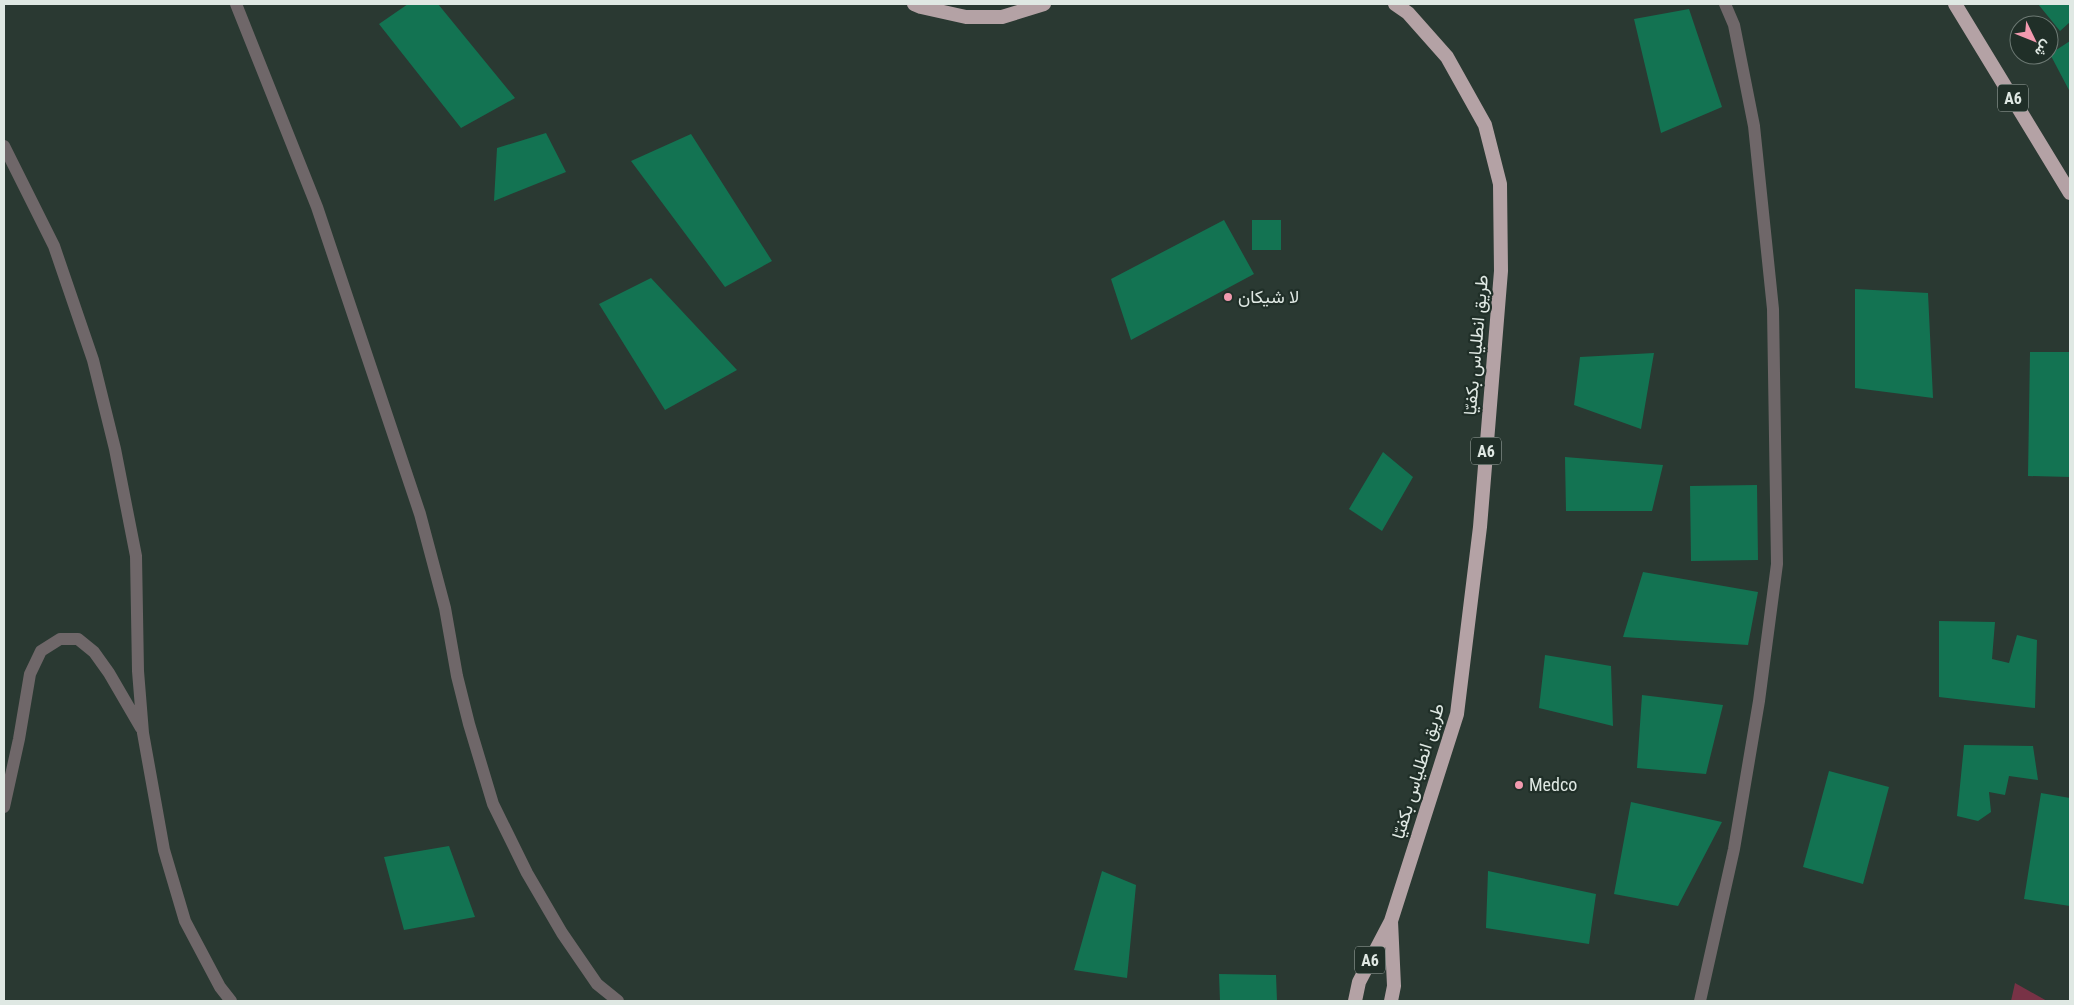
<svg xmlns="http://www.w3.org/2000/svg" width="2074" height="1005" viewBox="0 0 2074 1005" font-family="'Roboto Condensed',Vazirmatn,sans-serif">
  <style>
    .green { fill: #783246 }
    .building { fill: #137352 }
    .lines { fill: none; stroke-linecap: round; stroke-linejoin: round }
    .minor { stroke: #6f6769; stroke-width: 12 }
    .trunk { stroke: #b4a2a5; stroke-width: 14 }
    .poi-dot { fill: #f29aaf; stroke: #202f28; stroke-width: 2 }
    .labels { text-anchor: middle; stroke-width: 4.5; stroke-linejoin: round; paint-order: stroke }
    .shield { fill: #202f28; stroke: #a6b0ab; stroke-width: 1 }
    .shield-label { font-size: 16px; font-weight: bold; fill: #dfe8e3 }
    .poi-label { font-size: 18px; fill: #dfe8e3; stroke: #202f28; text-anchor: start }
    .street-label { font-size: 18px; fill: #dfe8e3; stroke: #202f28 }
  </style>
  <rect width="100%" height="100%" fill="#2a3932"/>
  <path class="green" d="M2015,983l32,18h-36z"/>
  <path class="building" d="M408,4h30l77,94 -54,30 -82,-104z
    M2038,4h32v18l-10,9z
    M1689,9l33,98 -61,26 -27,-114z
    M2070,41v51l-20,-38z
    M546,133l20,39 -72,29 3,-53z
    M691,134l81,127 -47,26 -94,-126z
    M1224,220l30,54 -123,66 -20,-61z
    M1252,220h29v30h-29z
    M651,278l86,92 -72,40 -66,-106z
    M1855,289l73,4 5,105 -78,-10z
    M2030,352h40v125l-42,-1z
    M1654,353l-13,76 -67,-24 6,-48z
    M1383,452l30,25 -31,54 -33,-22z
    M1565,457l98,8 -11,46h-86z
    M1757,485l1,75 -67,1 -1,-75z
    M1643,572l115,20 -10,53 -125,-8z
    M1939,621l56,1 -3,37 17,4 8,-28 20,5 -2,68 -96,-11z
    M1545,655l66,11 2,60 -74,-18z
    M1642,695l81,10 -17,69 -69,-6z
    M1964,745l69,1 5,34 -29,-4 -4,19 -16,-3 2,20 -13,9 -21,-5z
    M1829,771l60,16 -26,97 -60,-17z
    M2041,793l29,5v108l-46,-7z
    M1631,802l91,20 -44,84 -64,-12z
    M449,846l26,71 -71,13 -20,-73z
    M1102,871l34,14 -9,93 -53,-8z
    M1488,871l108,23 -7,50 -103,-16z
    M1219,974l57,1 1,26h-57z"/>
  <g class="lines">
    <path class="minor" d="M236,4l81,203 103,307 25,94 12,68 12,48 24,80 34,69 35,60 35,51 21,17
      M4,146l50,100 39,114 22,89 21,107 2,115 5,62 21,117 21,71 35,66 11,14
      M4,807l15,-68 11,-65 11,-23 19,-12h18l16,13 15,21 32,55
      M1700,1001l34,-152 25,-148 18,-137 -4,-255 -19,-183 -20,-101 -9,-21"/>
    <path class="trunk" d="M914,4l7,3 45,10h36l42,-13
      M1955,4l115,189
      M1355,1001l4,-19 32,-61 66,-207 23,-187 21,-256 -1,-87 -15,-59 -38,-68 -39,-44 -13,-9
      M1391,1001l3,-15 -3,-65"/>
  </g>
  <g class="poi-dot">
    <circle cx="1228" cy="297" r="5"/>
    <circle cx="1519" cy="785" r="5"/>
  </g>
  <g class="labels">
    <g class="shield">
      <rect x="1998" y="84.5" width="30" height="27" rx="4"/>
      <rect x="1471" y="437.5" width="30" height="27" rx="4"/>
      <rect x="1355" y="946.5" width="30" height="27" rx="4"/>
    </g>
    <g class="shield-label">
      <text x="2013" y="104">A6</text>
      <text x="1486" y="457">A6</text>
      <text x="1370" y="966">A6</text>
    </g>
    <g class="poi-label">
      <text x="1238" y="303">لا شيكان</text>
      <text x="1529" y="791">Medco</text>
    </g>
    <g class="street-label">
      <text transform="translate(1476 345) rotate(-85)" y="6">طريق انطلياس بكفيّا</text>
      <text transform="translate(1418 771) rotate(-73)" y="6">طريق انطلياس بكفيّا</text>
    </g>
  </g>
  <rect width="2074" height="1005" fill="none" stroke="#dfe8e3" stroke-width="10"/>
  <g transform="translate(2034 40) rotate(133)"><circle r="24" fill="#202f28" stroke="#6c7973"/>
  <path d="M0-4L9 19L0 12L-9 19Z" fill="#f29aaf"/>
  <text y="-8" font-size="14" font-weight="bold" text-anchor="middle" fill="#dfe8e3">ش</text>
  </g>
</svg>
